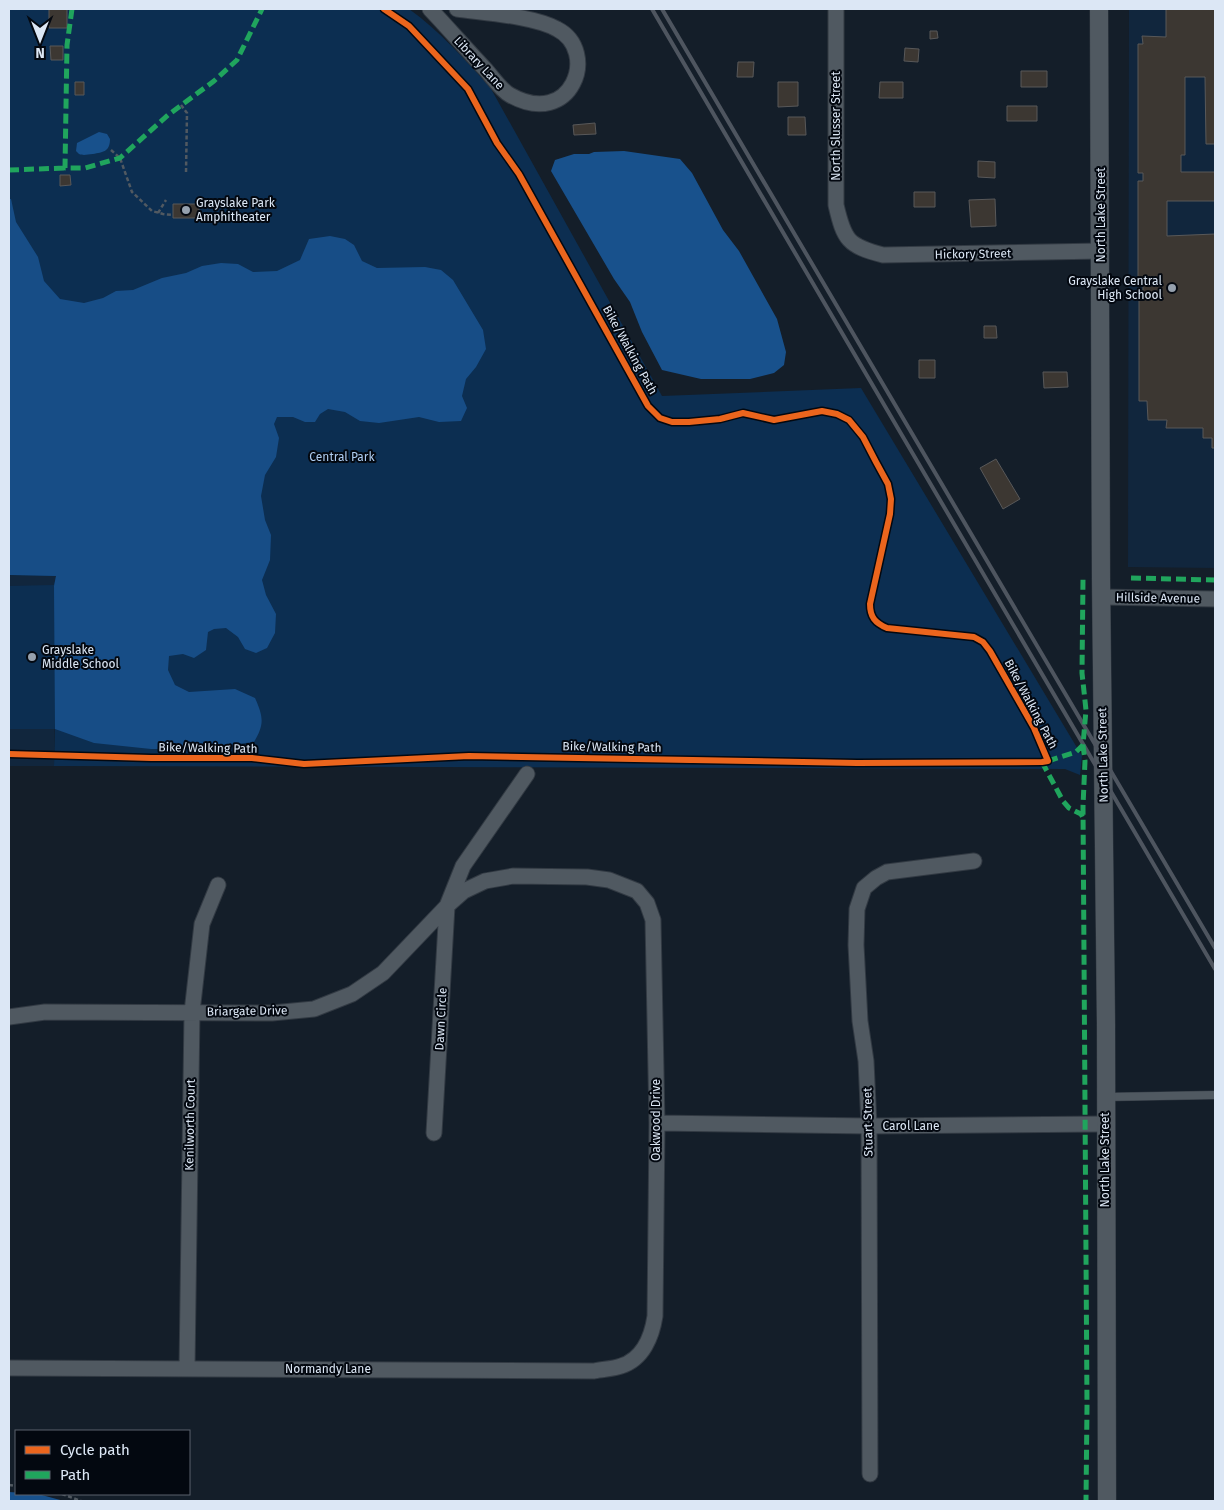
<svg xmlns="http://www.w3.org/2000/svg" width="1224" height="1510" viewBox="0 0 1224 1510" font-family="'Fira Sans',sans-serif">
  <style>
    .built { fill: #11263d }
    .green { fill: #0c2e51 }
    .forest { fill: #174d86 }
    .water { fill: #18518c }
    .building { fill: #3c3732; stroke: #585859 }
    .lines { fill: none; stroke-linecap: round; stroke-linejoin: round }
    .service-casing { stroke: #323a43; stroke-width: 9 }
    .minor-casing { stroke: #323a43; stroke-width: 17 }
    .tertiary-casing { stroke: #323a43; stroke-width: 19 }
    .path { stroke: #515961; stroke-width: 2.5; stroke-dasharray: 4 2.5; stroke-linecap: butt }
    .service { stroke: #505961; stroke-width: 8 }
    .minor { stroke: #505961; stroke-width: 15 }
    .tertiary { stroke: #505961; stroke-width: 18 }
    .rail { stroke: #4e555f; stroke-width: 4 }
    .quiet { stroke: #20a55d; stroke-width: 5; stroke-dasharray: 10 5; stroke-linecap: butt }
    .cycleway-casing { stroke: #030810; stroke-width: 9 }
    .cycleway { stroke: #eb651d; stroke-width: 6 }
    .poi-dot { fill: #96a1ae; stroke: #030810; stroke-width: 2 }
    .labels { text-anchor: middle; stroke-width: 4; stroke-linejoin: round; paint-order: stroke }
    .street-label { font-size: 12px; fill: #dce7f5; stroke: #030810 }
    .poi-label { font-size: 12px; fill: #dce7f5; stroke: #030810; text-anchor: start }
    .park-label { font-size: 12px; fill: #aeccf0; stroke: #030810 }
  </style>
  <rect width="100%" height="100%" fill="#141e29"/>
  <path class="built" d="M1129,9h86v559l-87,-1z
    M9,575l48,1 -3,190h-45z"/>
  <path class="green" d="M9,9h400c31,22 56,51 81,78l172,309 199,-8 221,368 -2,19 -15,-6 -1011,-3 1,-37h-46v-143l45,-1 2,-9 -47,-1z"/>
  <path class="forest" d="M9,199h2l5,23 22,35 6,24 16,18 24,4 19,-5 13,-7 17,-1 29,-12 24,-5 16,-7 19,-3 17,1 15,8 24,-1 23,-11 9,-21 21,-3 15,3 9,6 8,16 15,7 48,-1 16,3 12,10 30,50 3,19 -10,18 -10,12 -4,17 5,12 -6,13 -22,1 -20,-5 -40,6 -19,-2 -15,-9 -17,-3 -8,5 -5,8h-10l-12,-5h-16l-3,7 5,14 -3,19 -11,18 -4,21 4,24 6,15 -1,25 -8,20 4,15 10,19 -1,19 -8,15 -11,5 -11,-4 -7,-12 -12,-9 -12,1 -6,3 -2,18 -12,8 -11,-4 -14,2 -1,14 7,15 14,7 46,-3 20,9c8,18 10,26 -1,44l-60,7h-43l-57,-6 -39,-14 -1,-143 2,-10 -47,-1z"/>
  <path class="water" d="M99,132l8,2 3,5c0,13 -7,13 -17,15 -6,0 -8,2 -14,0l-3,-3 1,-8z
    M624,151l56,8 12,14 31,57 16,21 38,68 9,33 -2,13 -10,8 -24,6h-49l-39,-9 -20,-38 -12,-30 -16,-23 -63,-108 4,-11 19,-6h15l5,-2z
    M9,1492l29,2 26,7h-55z"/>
  <path class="building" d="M49,9h18v19h-18z
    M1166,9h49v135h-9l-1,-67h-20v78h-4v17h34v29h-48v35l48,-2v214h-3v-10h-9v-10h-37l1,-8h-19l-1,-19h-8v-110l4,1v-9h-5v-102h5v-8h-5v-129h5l-1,-8 24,1z
    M930,31h7l1,7 -8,1z
    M50,46h13v14h-12z
    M905,48l14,1 -1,13 -14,-1z
    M738,62h16l-1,15h-16z
    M1021,71h26v16h-26z
    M75,82h9v13h-9z
    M778,82h20v24l-20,1z
    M880,82h23v16h-24z
    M1007,106h30v15h-30z
    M788,117h17l1,18h-18z
    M595,123l1,11 -22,1 -1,-10z
    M978,161l17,1v16l-17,-1z
    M60,175h10l1,10 -11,1z
    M914,192h21v15h-21z
    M995,199l1,27 -25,1 -2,-27z
    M173,204h26v14h-26z
    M984,326h12l1,12h-13z
    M919,360h16v18h-16z
    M1043,372h24l1,15 -24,1z
    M996,459l24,40 -17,10 -23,-41z"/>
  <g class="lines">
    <g class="service-casing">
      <path id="service" d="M1105,1097l110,-2"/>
    </g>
    <g class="minor-casing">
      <path id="minor" d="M430,9c19,20 37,41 56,61 7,8 15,20 24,25 62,35 90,-44 47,-66 -23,-13 -72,-16 -100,-20
        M836,9v196c8,35 12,41 47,50l218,-4
        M1101,597l114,2
        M9,1017l36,-5 227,1 42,-4 38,-15 31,-21 64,-67 17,-15 21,-10 28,-5 74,1 22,3 28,11 10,12 6,17 4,203 -2,193c-3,20 -12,43 -34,50 -8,3 -18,3 -27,5l-585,-3
        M657,1123l212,3 236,-2
        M434,1133l13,-227 16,-40 64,-92
        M187,1369l5,-357 10,-88 16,-39
        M870,1474l-1,-348 -3,-65 -6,-40 -4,-76 1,-36 7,-21 12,-10 11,-6 87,-11"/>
    </g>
    <g class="tertiary-casing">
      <path id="tertiary" d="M1099,9l2,570 5,445 1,477"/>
    </g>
    <path class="path" d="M181,105l6,8 -1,60
      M111,150l9,8 12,34 20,19 11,3 10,1
      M158,213l8,-13
      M9,1485l7,1
      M62,1494l19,7"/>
    <use href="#service" class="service"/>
    <use href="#minor" class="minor"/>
    <use href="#tertiary" class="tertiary"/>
    <path class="rail" d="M652,9l563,960
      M662,9l553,939"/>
    <path class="quiet" d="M72,9l-5,36 -2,123h20l35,-10 48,-43 46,-34 23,-21 25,-51
      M9,170l56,-2
      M1131,578l84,2
      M1083,745l2,16 -2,45 4,600 -1,95
      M1048,761l28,-9 7,-7 3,-35 -4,-37 1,-94
      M1042,762l21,39 6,7 12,6 2,4"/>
    <g class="cycleway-casing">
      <path id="cycleway" d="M9,754l142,4h101l52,6 165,-8 388,7 185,-1 6,-1 -14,-33 -44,-77 -7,-9 -9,-5 -87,-9c-12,-5 -17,-11 -17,-24l20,-90 1,-15 -3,-15 -12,-22 -13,-25 -14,-17 -12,-6 -15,-3 -48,9 -31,-7 -23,6 -31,3h-17l-12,-4 -12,-12 -129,-232 -22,-31 -29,-54 -59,-63 -25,-17"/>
    </g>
    <use href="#cycleway" class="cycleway"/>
  </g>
  <g class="poi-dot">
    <circle cx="186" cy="210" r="5"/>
    <circle cx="1172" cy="288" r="5"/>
    <circle cx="32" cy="657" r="5"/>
  </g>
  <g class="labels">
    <g class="street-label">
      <text transform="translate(479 63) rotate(47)" y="4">Library Lane</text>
      <text transform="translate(836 126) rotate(-90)" y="4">North Slusser Street</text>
      <text transform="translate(1101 215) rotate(-90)" y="4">North Lake Street</text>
      <text transform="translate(973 254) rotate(-1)" y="4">Hickory Street</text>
      <text transform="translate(630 350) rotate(61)" y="4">Bike/Walking Path</text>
      <text transform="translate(1158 598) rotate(1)" y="4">Hillside Avenue</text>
      <text transform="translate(1031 704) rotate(62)" y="4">Bike/Walking Path</text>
      <text transform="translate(612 747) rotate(1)" y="4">Bike/Walking Path</text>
      <text transform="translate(208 748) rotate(1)" y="4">Bike/Walking Path</text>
      <text transform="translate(1103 755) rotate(-91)" y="4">North Lake Street</text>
      <text transform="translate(247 1011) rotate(-1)" y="4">Briargate Drive</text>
      <text transform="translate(441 1019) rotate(-87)" y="4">Dawn Circle</text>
      <text transform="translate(656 1120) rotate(-90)" y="4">Oakwood Drive</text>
      <text transform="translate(868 1122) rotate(-91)" y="4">Stuart Street</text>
      <text transform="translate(190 1125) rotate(-89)" y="4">Kenilworth Court</text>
      <text x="911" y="1130">Carol Lane</text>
      <text transform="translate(1105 1160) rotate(-90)" y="4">North Lake Street</text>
      <text x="328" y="1373">Normandy Lane</text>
    </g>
    <g class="poi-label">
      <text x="196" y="207">Grayslake Park<tspan x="196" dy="14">Amphitheater</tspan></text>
      <text x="1162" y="285" text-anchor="end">Grayslake Central<tspan x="1162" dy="14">High School</tspan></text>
      <text x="42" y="654">Grayslake<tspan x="42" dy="14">Middle School</tspan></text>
    </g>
    <g class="park-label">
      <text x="342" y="461">Central Park</text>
    </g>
  </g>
  <rect width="1224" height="1510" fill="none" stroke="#dce7f5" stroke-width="20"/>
  <rect x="15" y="1430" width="175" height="65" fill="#030810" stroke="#5a616c"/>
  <rect x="25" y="1446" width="25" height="8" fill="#eb651d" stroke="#5a616c"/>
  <text x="60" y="1455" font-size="15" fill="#dce7f5">Cycle path</text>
  <rect x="25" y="1471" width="25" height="8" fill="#20a55d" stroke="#5a616c"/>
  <text x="60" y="1480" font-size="15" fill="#dce7f5">Path</text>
  <g transform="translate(40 40) rotate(180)" stroke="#030810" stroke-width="4" paint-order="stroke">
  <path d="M0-4L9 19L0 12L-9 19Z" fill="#dce7f5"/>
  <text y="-8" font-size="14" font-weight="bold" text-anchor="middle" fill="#dce7f5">N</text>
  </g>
</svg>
